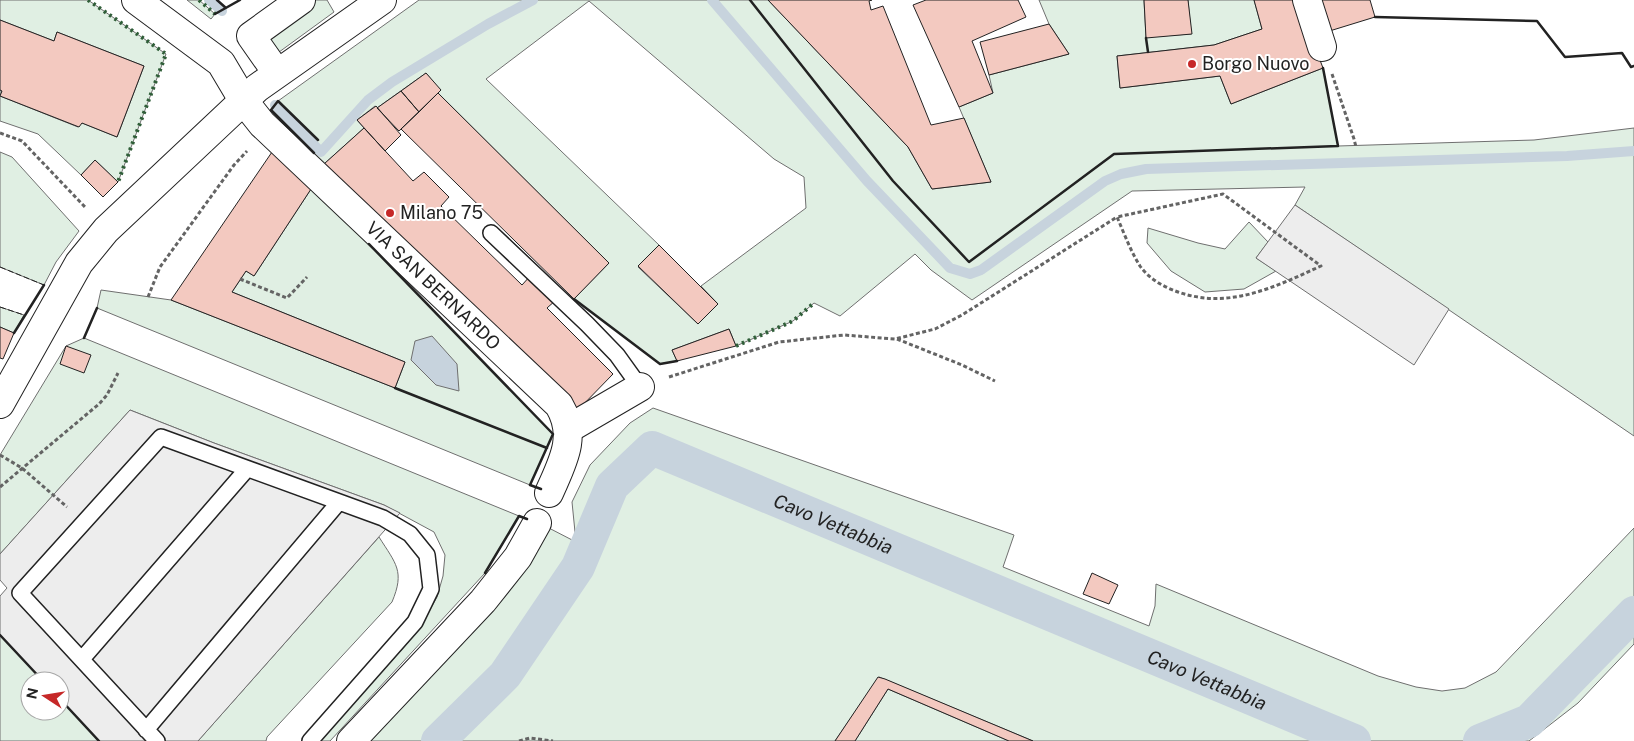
<svg xmlns="http://www.w3.org/2000/svg" width="1634" height="741" viewBox="0 0 1634 741" font-family="'Public Sans',sans-serif">
  <style>
    .green { fill: #e0efe3; stroke: #6f6f6f; fill-rule: evenodd }
    .parking { fill: #ededed; stroke: #6f6f6f }
    .water { fill: #c7d3dd; stroke: #6f6f6f }
    .lines { fill: none; stroke-linecap: round; stroke-linejoin: round }
    .stream { stroke: #c7d3dd; stroke-width: 10 }
    .canal { stroke: #c7d3dd; stroke-width: 34 }
    .building { fill: #f3c9c0; stroke: #222 }
    .lane-casing { stroke: #222; stroke-width: 18 }
    .street-casing { stroke: #222; stroke-width: 30 }
    .path { stroke: #646464; stroke-width: 3; stroke-dasharray: 4 2.5; stroke-linecap: butt }
    .lane { stroke: #fff; stroke-width: 15 }
    .street { stroke: #fff; stroke-width: 28 }
    .hedge { stroke: #2f5e38; stroke-width: 4; stroke-dasharray: 2.5 4; stroke-linecap: butt }
    .fence { stroke: #222; stroke-width: 1; stroke-dasharray: 6 2.5; stroke-linecap: butt }
    .wall { stroke: #222; stroke-width: 2.5 }
    .poi-dot { fill: #c62828; stroke: #fff; stroke-width: 2 }
    .labels { text-anchor: middle; stroke-width: 4; stroke-linejoin: round; paint-order: stroke }
    .poi-label { font-size: 18px; fill: #222; stroke: #fff; text-anchor: start }
    .street-label { font-size: 18px; fill: #222; stroke: #fff }
    .water-label { font-size: 19px; font-style: italic; fill: #222; stroke: #fff }
  </style>
  <rect width="100%" height="100%" fill="#fff"/>
  <path class="green" d="M0,0h88l78,54 -48,128 -23,-22 -14,15 -43,-41 -38,-13v-31l2,1 -2,5 78,31 4,-4 35,14 27,-71 -87,-34 -3,9 -54,-21z
    M187,0h12l16,14 -4,5z
    M316,0h11l7,12 -59,43 -11,-18z
    M419,0h349l140,147 24,42 59,-7 -32,-75 34,-14 -4,-18 80,-21 -20,-30 -10,-24h105l2,37 45,-3 -3,-34h66l8,29 -48,16 -97,11 3,32 100,-12 11,28 92,-36 15,78 196,-6 100,-12v308l-339,-231 10,-18 -173,4 -160,109 -41,-30 -16,-16 -75,62 -26,-13 -21,18 -57,25 -7,-17 -57,21 5,11 -17,3 -86,-65 35,-36 -171,-170 2,-3 -14,-17 -49,35 -2,-2 -18,14 7,8 -40,36 -53,-54 7,-9zM589,1l185,158 30,18 2,31 -105,78 17,18 -20,20 -60,-57 21,-22 -173,-166z
    M0,152l12,5 67,74 -23,31 -12,23 -44,-18z
    M313,186l240,248 -23,51 -433,-177 4,-18 70,10 224,88 10,-26 -173,-70 14,-21 8,5z
    M1249,222l19,20 -12,16 20,13 -32,18 -39,3 -34,-21 -24,-28 1,-15 50,15 27,6z
    M0,307l24,8 -10,18 -14,-6z
    M84,338l435,178 -34,57 -155,168h-11l86,-95 16,-21 16,-28 6,-21 2,-21 -11,-23 -50,-27 -170,-62 -84,-33 -130,144v-99l66,-109z
    M653,408l361,127 -11,32 146,59 6,-20 1,-22 222,92 38,11 26,4 23,-3 31,-16 138,-144v116l-56,59 -49,38h-496l-154,-64 -44,64h-472l182,-215 31,16 -4,-40 18,-37 40,-42z
    M379,537c17,27 26,34 13,65l-125,135 -1,4h-68z
    M0,635l43,46h-13v30h30v-12l39,42h-99z
    M888,689l121,52h-154z"/>
  <path class="parking" d="M1295,205l154,104 -35,56 -158,-107z
    M130,410l84,33 170,62 16,8 -202,228h-99l-39,-42v-18h-17l-43,-46v-39l7,-8 -7,-8v-26z"/>
  <path class="water" d="M432,336l25,28 2,27 -23,-6 -25,-25 4,-19z"/>
  <g class="lines">
    <path class="stream" d="M209,0l13,11
      M712,0l155,181 83,87 20,6 11,-4 124,-89 16,-7 25,-5 421,-13 67,-5
      M275,105l46,47 47,-52 24,-18 96,-58 45,-24"/>
    <g class="canal">
      <path id="s1" d="M438,741l67,-66 73,-108 34,-81 40,-38 702,293"/>
      <path d="M1480,741l49,-20 105,-108"/>
    </g>
  </g>
  <path class="building" d="M768,0h104l-3,1 2,9 12,-4 48,119 33,-7 27,64 -59,7 -24,-42z
    M926,0h92l8,17 -54,24 21,52 -34,14 -46,-102z
    M1144,0h44l4,34 -46,4z
    M1254,0h43l26,68 -92,36 -11,-28 -100,12 -3,-32 97,-11 48,-16z
    M1313,0h57l5,17 -52,16z
    M0,20l54,21 3,-9 87,34 -27,71 -35,-14 -3,4 -79,-31 2,-5 -2,-1z
    M1049,24l20,30 -80,21 -9,-33z
    M426,73l15,17 -22,22 -18,-21z
    M401,91l18,21 -20,19 -22,-23z
    M438,93l171,170 -35,36 -173,-170z
    M376,106l25,29 -16,16 -28,-31z
    M364,128l49,53 11,-9 25,25 -8,9 81,79 9,-10 25,25 -9,8 66,66 -36,37 -253,-247z
    M272,152l41,34 -59,90 -8,-5 -14,21 173,70 -10,26 -224,-88z
    M95,160l23,22 -15,15 -22,-22z
    M659,245l59,59 -20,20 -60,-58z
    M0,327l14,6 -11,26 -3,-1z
    M729,329l7,17 -59,15 -5,-11z
    M66,346l25,9 -7,18 -24,-9z
    M1092,573l26,12 -9,19 -26,-10z
    M878,677l7,2 148,62h-24l-121,-52 -33,52h-20z"/>
  <g class="lines">
    <g class="lane-casing">
      <path id="lane" d="M491,233l96,91 30,31 23,32
        M82,659l165,-190
        M146,730l193,-228
        M157,741l-137,-148 141,-156 222,81 27,16 17,21 4,34 -16,33 -105,119"/>
    </g>
    <g class="street-casing">
      <g id="street">
        <path id="s2" d="M136,0l85,63 22,37 19,24 297,281c19,32 3,58 -10,88"/>
        <path d="M1307,0l15,47"/>
        <path d="M277,73l-26,-37 50,-36"/>
        <path d="M0,404l79,-141 27,-33 151,-142 125,-88"/>
        <path d="M568,429l72,-42"/>
        <path d="M351,741l132,-140 35,-44 19,-34"/>
      </g>
    </g>
    <path class="path" d="M1332,74l22,65 2,8
      M0,133l22,8 63,66
      M240,279l47,19 20,-21
      M148,297l12,-30 74,-102 13,-14
      M897,339l65,26 33,16
      M669,377l110,-35 65,-7 51,4 40,-10 27,-14 155,-98c7,16 14,35 23,49 9,13 24,21 38,26 51,18 97,-5 143,-26l-98,-72 -106,23
      M0,455l22,13 45,39
      M0,487l99,-83 8,-9 11,-22
      M519,741l11,-3 23,3"/>
    <use href="#lane" class="lane"/>
    <use href="#street" class="street"/>
    <path class="hedge" d="M88,0l78,54 -48,128
      M199,0l16,14
      M736,346l57,-25 21,-18"/>
    <path class="fence" d="M0,267l44,18
      M0,307l24,8"/>
    <path class="wall" d="M217,0l9,8
      M750,0l143,181 76,81 145,-108 224,-8 -15,-78
      M215,14l25,-14
      M1375,17l162,4 28,36 57,-4 9,14 3,-1
      M1146,38l2,14
      M314,153l-43,-43 7,-9 40,39
      M369,244l184,190 -23,51 11,4
      M574,299l86,65 17,-3
      M14,333l30,-48
      M84,338l13,-30
      M395,388l152,60
      M485,573l34,-57 8,3
      M0,635l43,46
      M60,699l39,42"/>
  </g>
  <g class="poi-dot">
    <circle cx="1192" cy="64" r="5"/>
    <circle cx="390" cy="213" r="5"/>
  </g>
  <g class="labels">
    <g class="poi-label">
      <text x="1202" y="70">Borgo Nuovo</text>
      <text x="400" y="219">Milano 75</text>
    </g>
    <g class="street-label">
      <text dy="6" stroke="none"><textPath href="#s2" startOffset="415">VIA SAN BERNARDO</textPath></text>
    </g>
    <g class="water-label">
      <text dy="7" stroke="none"><textPath href="#s1" startOffset="564">Cavo Vettabbia</textPath></text>
      <text dy="7" stroke="none"><textPath href="#s1" startOffset="969">Cavo Vettabbia</textPath></text>
    </g>
  </g>
  <g transform="translate(45 696) rotate(282)"><circle r="24" fill="#ffffff" stroke="#a7a7a7"/>
  <path d="M0-4L9 19L0 12L-9 19Z" fill="#c62828"/>
  <text y="-8" font-size="14" font-weight="bold" text-anchor="middle" fill="#222222">N</text>
  </g>
</svg>
